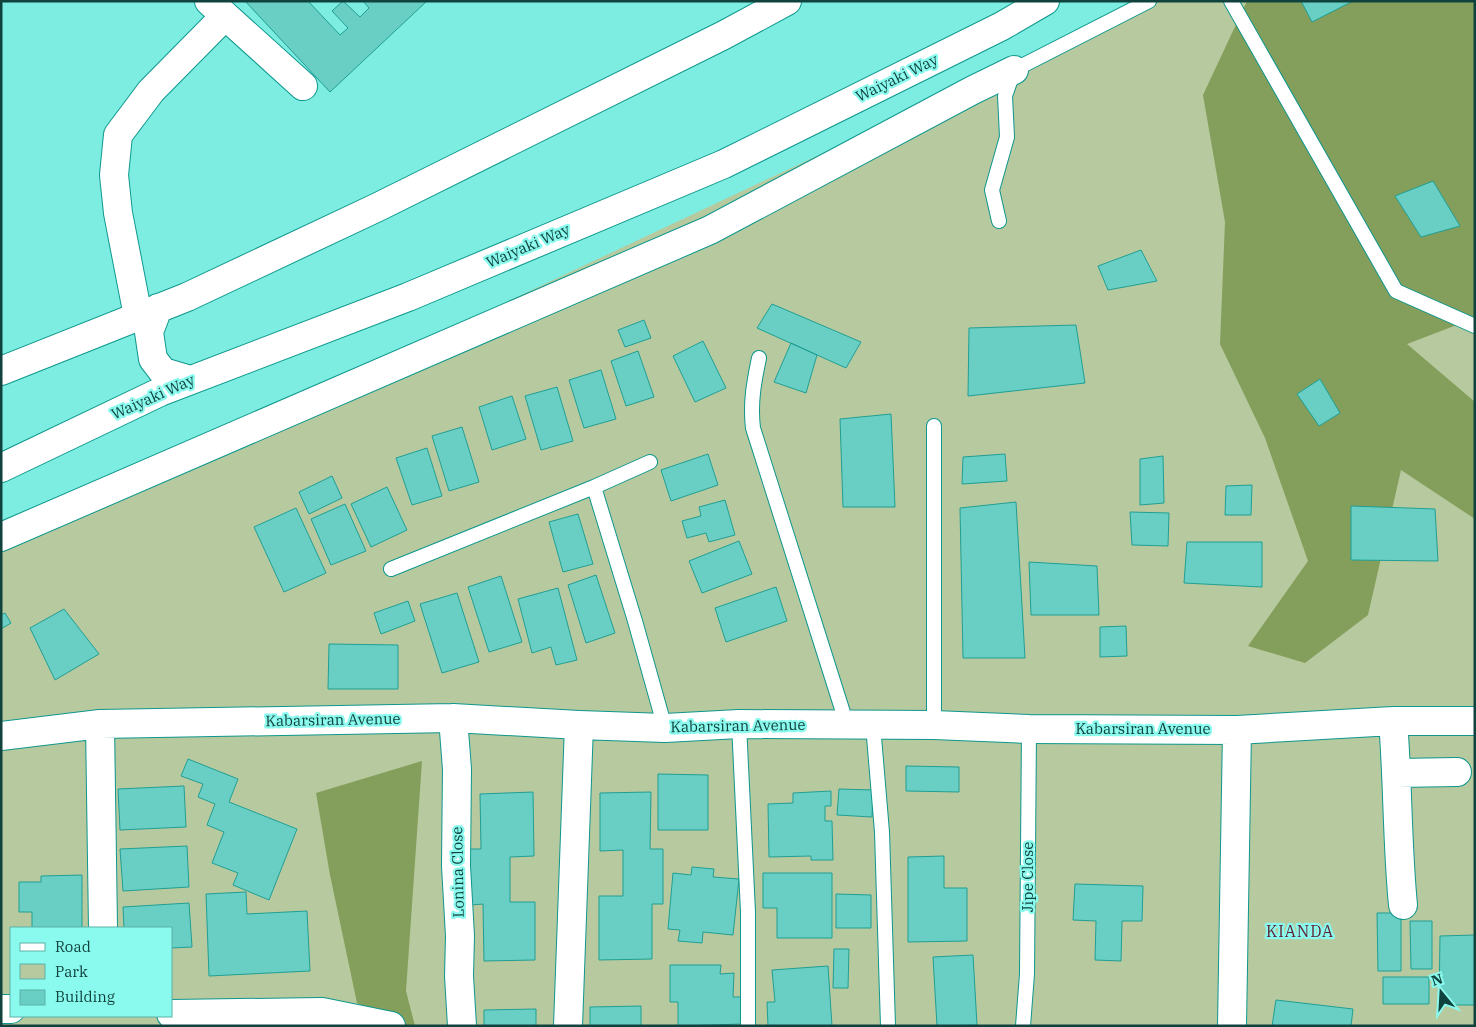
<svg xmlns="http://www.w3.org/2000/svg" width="1476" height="1027" viewBox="0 0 1476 1027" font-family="'IBM Plex Serif',serif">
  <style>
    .green { fill: #b7c99e; fill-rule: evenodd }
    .forest { fill: #849e5b }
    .building { fill: #69cfc4; stroke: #209f94 }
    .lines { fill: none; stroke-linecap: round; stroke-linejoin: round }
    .lane-casing { stroke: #0e978d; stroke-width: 16 }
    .street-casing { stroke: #0e978d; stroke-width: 30 }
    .highway-casing { stroke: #0e978d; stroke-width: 30 }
    .lane { stroke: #fff; stroke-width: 14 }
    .street { stroke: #fff; stroke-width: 28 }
    .highway { stroke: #fff; stroke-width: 28 }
    .labels { text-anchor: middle; stroke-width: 4.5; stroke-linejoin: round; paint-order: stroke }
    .street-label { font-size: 15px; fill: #11433e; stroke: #8bfaee }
    .neighbourhood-label { font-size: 16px; letter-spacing: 1px; fill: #601c30; stroke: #8bfaee }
  </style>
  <rect width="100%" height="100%" fill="#7dede1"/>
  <path class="green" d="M1146,1h329v1025h-1474v-486zM11,928h160v88h-160z"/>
  <path class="forest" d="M1247,1h228v317l-68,26 68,58v117l-74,-49 -33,145 -63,48 -57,-17 60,-85 -43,-123 -45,-94 5,-122 -22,-127z
    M422,761l-16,230 9,35h-10l-48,-23 -27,-128 -14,-82z"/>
  <path class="building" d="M245,1h63l32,34 8,-7 -16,-17 11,-10 17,16 9,-9 -6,-7h64l-97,91z
    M1301,1h52l-41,21z
    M1433,181l27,45 -39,11 -26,-41z
    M1141,250l16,31 -49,9 -10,-24z
    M772,304l89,38 -15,26 -89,-40z
    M644,320l7,18 -26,9 -7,-17z
    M1076,325l9,58 -117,13 1,-68z
    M703,341l23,47 -31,14 -22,-46z
    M791,343l26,12 -11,38 -32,-11z
    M638,351l16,46 -28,9 -15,-45z
    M601,370l15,49 -32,9 -15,-48z
    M1320,379l20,34 -21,13 -22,-32z
    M557,387l16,54 -32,9 -16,-54z
    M512,396l14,43 -34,11 -13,-43z
    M891,414l4,93h-52l-3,-88z
    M462,427l17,55 -30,9 -17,-55z
    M427,448l15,48 -30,9 -16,-47z
    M708,454l10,31 -47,16 -10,-31z
    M1005,454l2,27 -45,3 1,-27z
    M1163,456l1,47 -24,2v-46z
    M332,476l10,22 -33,16 -10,-22z
    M1252,485l-1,30h-26l1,-29z
    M387,487l20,43 -36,17 -20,-43z
    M725,500l10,35 -26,7 -3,-9 -19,5 -5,-17 19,-5 -2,-9z
    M1016,502l9,156h-62l-3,-150z
    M345,504l21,47 -35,14 -20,-46z
    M1351,506l84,3 3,52 -87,-1z
    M296,508l30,65 -42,19 -30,-65z
    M1130,512l39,1 -1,33 -36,-1z
    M578,514l15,50 -30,8 -14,-50z
    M739,541l13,33 -50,19 -13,-32z
    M1187,542h75v45l-78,-4z
    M1029,562l68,4 2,49h-68z
    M596,575l19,58 -29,10 -18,-58z
    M501,576l21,66 -33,10 -21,-65z
    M776,587l11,34 -61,21 -11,-34z
    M558,588l19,72 -21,5 -5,-18 -19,6 -14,-54z
    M457,593l22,69 -37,11 -22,-69z
    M408,601l7,20 -34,13 -7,-21z
    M64,609l35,45 -44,26 -25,-52z
    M5,613l6,10 -10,6v-14z
    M1126,626l1,30 -27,1v-30z
    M329,644l69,1v44h-70z
    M188,759l50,20 -9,23 68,27 -28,71 -36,-15 5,-12 -26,-10 12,-31 -17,-7 8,-21 -17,-7 5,-13 -22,-8z
    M906,766l53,1v25l-53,-1z
    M658,774l50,1v55h-50z
    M184,786l2,41 -66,3 -2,-41z
    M839,789l34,1 -1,27 -35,-2z
    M831,791v15h-6v15h7l1,39h-22v-4l-42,1 -1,-53 25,-1v-10z
    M533,792l1,64 -24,1v45h25v58l-51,1 -1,-57 -12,1 -1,-56h11l-1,-55z
    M651,792l-1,57h13v55h-11v55l-53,1v-64h24v-46l-23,1v-58z
    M187,846l2,41 -66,4 -3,-42z
    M944,856v32h23v53l-59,1v-85z
    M692,867l22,2 -1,8 26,2 -6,56 -30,-3 -1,11 -24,-2 2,-11 -12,-1 5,-56 18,2z
    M763,873h69v65h-55v-30h-14z
    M82,875v53h-50v-16h-13v-30h22v-6z
    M1075,884l68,2 -1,35h-20l-1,40 -26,-1 1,-39 -23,-1z
    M246,892l1,22 60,-3 3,60 -101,5 -3,-82z
    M836,894l35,1v33h-35z
    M189,903l3,44 -21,1v-20h-47l-1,-21z
    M1377,913h24v58h-23z
    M1410,921h22v48h-21z
    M1475,935v70h-36l1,-69z
    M834,949h15l-1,39h-15z
    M973,955l4,70 -40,1 -4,-69z
    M670,965h51l-1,9 14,-1 -1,24h9v27l-64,2v-24h-8z
    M828,966l4,60h-64l-1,-24h8l-3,-32z
    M1383,977h46v27h-46z
    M1276,1000l77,9 -2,17h-79z
    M641,1006v20h-51v-19z
    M536,1009v17h-52v-16z"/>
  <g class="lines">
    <g class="lane-casing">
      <path id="lane" d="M1231,1l165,290 79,35
        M999,221l-7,-31 15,-53 -2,-41 9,-26 135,-69
        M759,358c-5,24 -9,45 -6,70l94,297
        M594,487l41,134 30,107
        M391,569l203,-82 56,-25
        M739,724l9,188v114
        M873,725l9,107 6,194
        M934,725v-299
        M1023,1026l4,-52 2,-245"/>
    </g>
    <g class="street-casing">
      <path id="street" d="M209,1l94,85
        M138,316l-20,-103 -4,-38 4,-40 33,-44 74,-75
        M1,537l709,-307 263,-140 41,-20
        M453,718l4,51 -1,97 4,70 -1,40 3,50
        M1393,721c5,61 4,123 10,184
        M100,724l3,204
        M1,736l99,-12 353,-6 126,7 86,3 74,-4 195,1 95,4 208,1 156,-9h82
        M1397,773l60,-1
        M1,1009h10
        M171,1014l151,-2 69,14
        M568,1026l11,-301
        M1232,1026l5,-296"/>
    </g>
    <g class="highway-casing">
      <path id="highway" d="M158,308l-9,24 4,27 10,13 27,8
        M1,371l186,-74 191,-90 346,-172 63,-34
        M1,468l159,-76 248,-95 316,-133 278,-138 43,-25"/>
    </g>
    <use href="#lane" class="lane"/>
    <use href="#street" class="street"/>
    <use href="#highway" class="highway"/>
  </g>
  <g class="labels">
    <g class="street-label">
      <text transform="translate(897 78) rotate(-26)" y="5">Waiyaki Way</text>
      <text transform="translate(528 246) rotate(-23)" y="5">Waiyaki Way</text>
      <text transform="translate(153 397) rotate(-24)" y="5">Waiyaki Way</text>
      <text transform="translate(333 720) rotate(-1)" y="5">Kabarsiran Avenue</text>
      <text transform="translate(738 726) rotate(-1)" y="5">Kabarsiran Avenue</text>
      <text x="1143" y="734">Kabarsiran Avenue</text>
      <text transform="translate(458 872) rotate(-91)" y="5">Lonina Close</text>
      <text transform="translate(1028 877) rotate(-90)" y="5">Jipe Close</text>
    </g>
    <g class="neighbourhood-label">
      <text x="1300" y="937">KIANDA</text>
    </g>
  </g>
  <rect width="1476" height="1027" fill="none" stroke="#11433e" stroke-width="5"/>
  <rect x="10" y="927" width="162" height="90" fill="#8bfaee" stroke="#5ab1a8"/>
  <rect x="20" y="943" width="25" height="8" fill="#ffffff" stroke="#5ab1a8"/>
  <text x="55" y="952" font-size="15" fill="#11433e">Road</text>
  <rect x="20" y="964" width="25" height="15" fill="#b7c99e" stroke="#5ab1a8"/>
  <text x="55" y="977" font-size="15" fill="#11433e">Park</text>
  <rect x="20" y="990" width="25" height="15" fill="#69cfc4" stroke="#5ab1a8"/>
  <text x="55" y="1002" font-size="15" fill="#11433e">Building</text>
  <g transform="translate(1441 992) rotate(342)" stroke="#8bfaee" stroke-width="4" paint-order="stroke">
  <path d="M0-4L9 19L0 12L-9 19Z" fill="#11433e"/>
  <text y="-8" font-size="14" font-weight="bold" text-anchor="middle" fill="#11433e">N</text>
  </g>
</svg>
